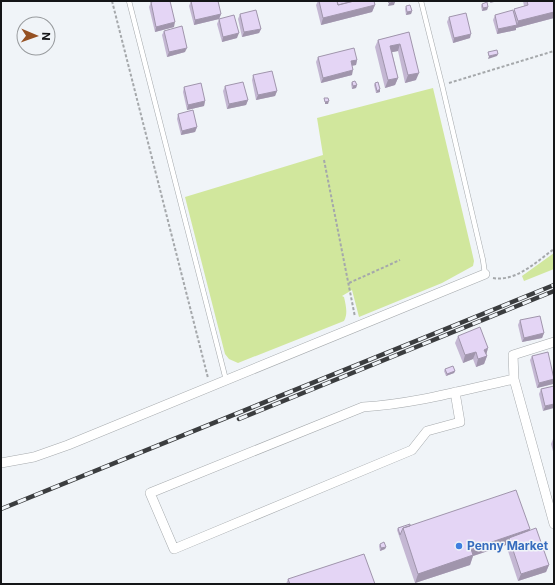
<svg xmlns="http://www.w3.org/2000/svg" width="555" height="585" viewBox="0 0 555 585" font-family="Inter,sans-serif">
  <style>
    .green { fill: #d1e79d }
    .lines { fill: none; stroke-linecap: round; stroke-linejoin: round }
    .lane-casing { stroke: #a6aaad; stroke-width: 5.5 }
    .street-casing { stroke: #a6aaad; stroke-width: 10 }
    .path { stroke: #a5a8ab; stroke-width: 2; stroke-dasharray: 3 2; stroke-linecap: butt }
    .lane { stroke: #fff; stroke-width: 4.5 }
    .street { stroke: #fff; stroke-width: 9 }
    .rail-casing { stroke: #3b3d3f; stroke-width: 4.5 }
    .rail { stroke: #f0f4f8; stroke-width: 3; stroke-dasharray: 9; stroke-linecap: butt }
    .wall { fill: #c4b7d3 }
    .shaded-wall { fill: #a095ac }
    .building { fill: #e4d5f5; stroke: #a095ac }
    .shop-dot { fill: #3f7fe0; stroke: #f0f4f8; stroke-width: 1.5 }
    .labels { text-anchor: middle; stroke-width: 3; stroke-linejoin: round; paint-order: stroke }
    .shop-label { font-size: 12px; font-weight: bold; fill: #366cbe; stroke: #f0f4f8; text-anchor: start }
  </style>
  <rect width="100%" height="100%" fill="#f0f4f8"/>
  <path class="green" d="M433,88l38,160 3,13 -1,5 -31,17 -83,34 -7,-27 -10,6 2,1c2,9 4,17 0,24l-106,42 -9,-4 -4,-5 -40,-157 138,-42 -6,-37z
    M554,253v16l-30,12 -2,-5z"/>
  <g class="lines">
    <g class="lane-casing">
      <path id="lane" d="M129,1l97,379
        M421,1l21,84 41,175 2,14"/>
    </g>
    <g class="street-casing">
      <path id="street" d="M554,342l-41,13 1,24 40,145
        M455,392l5,30 -33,9 -15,19 -238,99 -24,-56 213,-86c51,-3 101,-17 151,-28
        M1,463l33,-6 34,-12 417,-171"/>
    </g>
    <path class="path" d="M112,1l96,377
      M449,83l105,-32
      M324,160l31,157
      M493,278c23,4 43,-16 61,-29
      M349,283l51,-23"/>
    <use href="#lane" class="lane"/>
    <use href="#street" class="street"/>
    <g class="rail-casing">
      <path id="rail" d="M239,419l315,-128
        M1,509l553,-224"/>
    </g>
    <use href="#rail" class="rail"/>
  </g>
  <path class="wall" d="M191,1l30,13 -2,5 -25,6 -5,-19z
    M318,1h56l1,4 -3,7 -51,13 -5,-20z
    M523,1h31v17l-38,10v2l-19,4 -4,-14 2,-5 19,-4v-2l10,-3z
    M151,2l23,25 -19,5 -6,-25z
    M482,4l6,3 -1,3 -5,1 -1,-5z
    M406,6l6,5 -1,3 -5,1 -1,-6z
    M240,14l21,15 -2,4 -17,4 -4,-18z
    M449,17l21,21 -17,5 -6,-21z
    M219,19l18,19 -15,4 -5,-18z
    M164,31l21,21 -18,5 -5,-22z
    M409,32l7,48 -11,3 -7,-32 -6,1 6,26 -3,7 -10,3 -10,-41 3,-7z
    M318,57l39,3 -1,5 -4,1v9l-31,8 -5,-21z
    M253,75l24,16 -2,5 -19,4 -4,-20z
    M352,82l5,3 -1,3 -4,1 -1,-5z
    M375,83l5,6v3l-4,1 -2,-8z
    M225,86l23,14 -2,5 -19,4 -4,-18z
    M184,87l21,14 -1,5 -17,4 -4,-18z
    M178,114l19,13 -2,5 -14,3 -4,-16z
    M520,320l24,13 -2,5 -20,4 -4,-17z
    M458,336l30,12 -2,7 1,1 -3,8 -8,3 -3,-8 -10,4 -8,-20z
    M532,356l22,21v3l-1,4 -16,4 -7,-28z
    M445,369l10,2 -1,2 -8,3 -2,-5z
    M554,386l-11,25 -4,-17 2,-5z
    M553,439h1v16l-3,-11z
    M410,526l119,5 20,34 -3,7 -28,9 -12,-36 -33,11 -3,9 -55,18 -18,-53 1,-2z
    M380,544l6,3 -1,2 -5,2 -1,-5z
    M288,579l87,5h-89z"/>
  <path class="shaded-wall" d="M491,1h7l-8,2z
    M395,2l-1,3 -6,1 1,-3z
    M375,5l-3,7 -51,13 2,-7z
    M488,7l-1,3 -5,1 1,-3z
    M412,11l-1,3 -5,1 1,-3z
    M554,12v6l-38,10v2l-19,4 1,-5 19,-4 1,-4z
    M221,14l-2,5 -25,6 1,-5z
    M175,22l-1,5 -19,5 1,-5z
    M261,29l-2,4 -17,4 2,-5z
    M239,33l-2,5 -15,4 1,-5z
    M471,34l-1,4 -17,5 1,-5z
    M400,44l-2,7 -10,2 2,-7z
    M187,48l-2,4 -18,5 2,-5z
    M498,54l-1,2 -9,3 1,-3z
    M357,60l-1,5 -7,1 2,-5z
    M353,70l-1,5 -31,8 2,-5z
    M419,73l-3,7 -11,3 3,-8z
    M398,78l-3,7 -10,3 3,-8z
    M357,85l-1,3 -4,1 1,-3z
    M380,89v3l-4,1 1,-2z
    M277,91l-2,5 -19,4 2,-5z
    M248,100l-2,5 -19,4 2,-5z
    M205,101l-1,5 -17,4 1,-5z
    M329,101l-1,3h-3v-2z
    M197,127l-2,5 -14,3 1,-4z
    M544,333l-2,5 -20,4 2,-4z
    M488,348l-2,7 -2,-5z
    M476,352l-3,7 -10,4 2,-8z
    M487,356l-3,8 -8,3 2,-8z
    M455,371l-1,2 -8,3 1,-2z
    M554,379l-1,5 -16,4 2,-5z
    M554,404v4l-11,3 2,-5z
    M530,529l-4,9h-17l-3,7 -33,11 -3,9 -55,18 3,-9 53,-25z
    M386,547l-1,2 -5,2 1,-3z
    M549,565l-3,7 -28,9 3,-7z"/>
  <path class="building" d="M155,1h15l5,21 -19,5 -5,-25z
    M191,1h27l3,13 -26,6z
    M319,1h18l1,4 16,-4h20l1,4 -52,13z
    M337,1h17l-16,4z
    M388,1h7v1l-6,1z
    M527,1h27v11l-36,9 -4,-12 14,-4z
    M487,2l1,5 -5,1 -1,-4z
    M410,5l2,6 -5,1 -1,-6z
    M256,10l5,19 -17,3 -4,-18z
    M513,10l4,15 -19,4 -3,-14z
    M466,13l5,21 -17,4 -5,-21z
    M234,15l5,18 -16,4 -4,-18z
    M182,26l5,22 -18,4 -5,-21z
    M409,32l10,41 -11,2 -8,-31 -10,2 8,32 -10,2 -10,-40z
    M354,48l3,12 -6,1 2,9 -30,8 -5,-21z
    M497,50l1,4 -9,2 -1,-4z
    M272,71l5,20 -19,4 -5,-20z
    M355,81l2,4 -4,1 -1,-4z
    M243,82l5,18 -19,4 -4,-18z
    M378,82l2,7 -3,2 -2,-8z
    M201,83l4,18 -17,4 -4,-18z
    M324,98h4l1,3 -4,1z
    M193,110l4,17 -15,4 -4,-17z
    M540,316l4,17 -20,5 -4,-18z
    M480,327l8,21 -4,2 3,6 -9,3 -2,-7 -11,3 -7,-19z
    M548,352l6,27 -15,4 -7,-27z
    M453,366l2,5 -8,3 -2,-5z
    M554,386v18l-9,2 -4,-17z
    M516,490l14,39 -59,20 2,6 -55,19 -15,-46z
    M410,524v2l-7,2 -3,7 -2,-7z
    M536,528l13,37 -28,9 -12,-36z
    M384,542l2,5 -5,1 -1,-4z
    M364,554l11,30h-85l-2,-5z"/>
  <circle class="shop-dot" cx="459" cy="546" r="4"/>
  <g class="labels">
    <g class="shop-label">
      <text x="467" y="550">Penny Market</text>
    </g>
  </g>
  <rect width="555" height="585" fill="none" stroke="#141517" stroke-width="4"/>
  <g transform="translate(36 36) rotate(92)"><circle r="19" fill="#f0f4f8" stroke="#989b9e"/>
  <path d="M0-3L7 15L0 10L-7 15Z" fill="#955123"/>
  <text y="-6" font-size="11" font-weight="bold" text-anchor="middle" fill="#141517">N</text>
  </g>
</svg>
